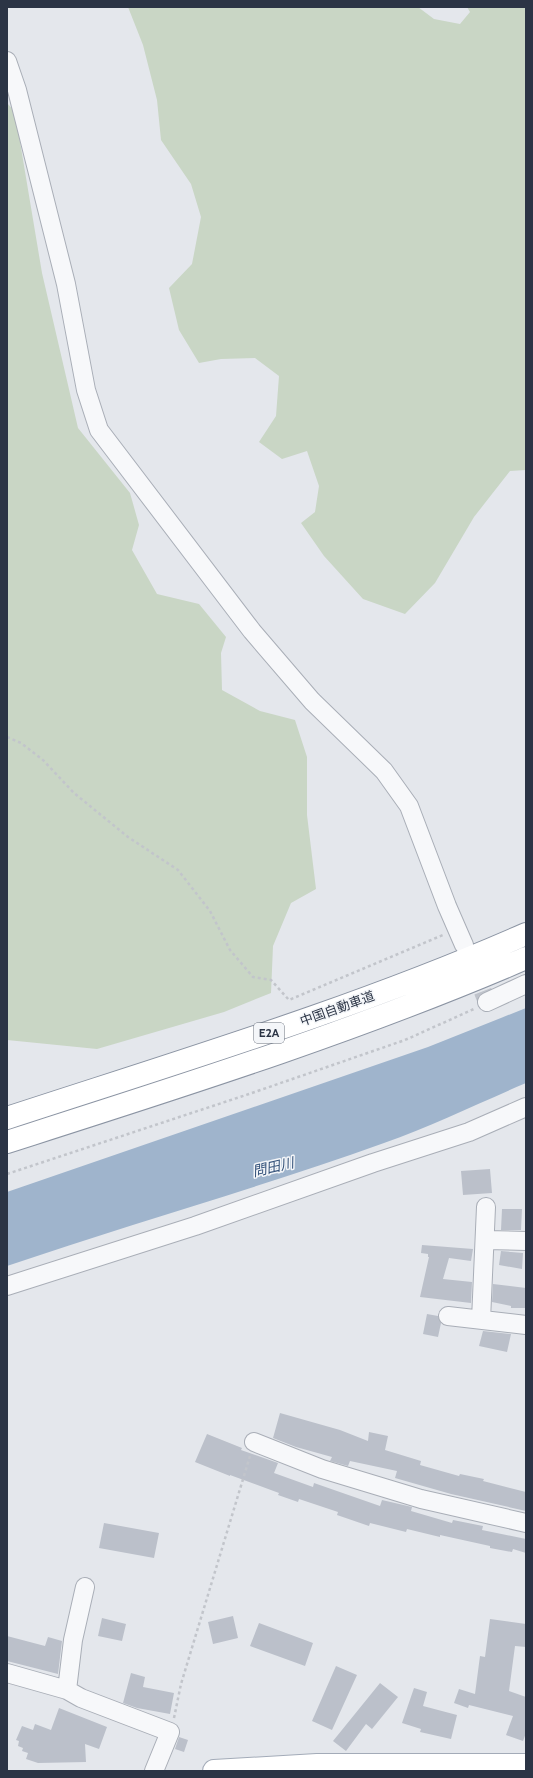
<svg xmlns="http://www.w3.org/2000/svg" width="533" height="1778" viewBox="0 0 533 1778" font-family="Cabin,'Noto Sans JP',sans-serif">
  <style>
    .green { fill: #c9d6c5 }
    .water { fill: #9fb4cc }
    .building { fill: #bbc0ca }
    .lines { fill: none; stroke-linecap: round; stroke-linejoin: round }
    .minor-tunnel { stroke: #bfc3cb; stroke-width: 18; stroke-dasharray: 18 9; stroke-linecap: butt }
    .minor-casing { stroke: #a9aeb7; stroke-width: 20 }
    .major-casing { stroke: #a3abb8; stroke-width: 24 }
    .highway-casing { stroke: #8b94a3; stroke-width: 24 }
    .path { stroke: #c2c5cb; stroke-width: 2.5; stroke-dasharray: 3 3; stroke-linecap: butt }
    .minor { stroke: #f7f8fa; stroke-width: 18 }
    .major { stroke: #fff; stroke-width: 22 }
    .highway { stroke: #fff; stroke-width: 22 }
    .labels { text-anchor: middle; stroke-width: 3; stroke-linejoin: round; paint-order: stroke }
    .shield { fill: #f4f6f9; stroke: #676e7b; stroke-width: 1 }
    .shield-label { font-size: 12px; font-weight: bold; fill: #2b3445 }
    .street-label { font-size: 13px; fill: #2b3445; stroke: #f4f6f9 }
    .water-label { font-size: 14px; font-style: italic; fill: #34527a; stroke: #f4f6f9 }
  </style>
  <rect width="100%" height="100%" fill="#e4e7ec"/>
  <path class="green" d="M128,7h290l16,12 26,5 10,-12 -3,-5h59v463l-16,1 -36,46 -39,66 -30,31 -42,-15 -39,-43 -23,-33 14,-11 4,-26 -12,-35 -25,8 -23,-17 17,-26 3,-40 -24,-18 -34,1 -22,4 -20,-33 -10,-42 23,-24 9,-47 -10,-33 -30,-44 -4,-40 -14,-55z
    M7,103l8,9 27,161 36,155 52,65 9,32 -7,25 25,44 42,10 27,33 -5,16 1,37 38,21 35,9 12,37v58l9,74 -25,14 -18,43 -2,47 -47,19 -127,37 -90,-9z"/>
  <path class="water" d="M526,1008v75c-47,20 -94,43 -142,60 -125,45 -252,80 -377,123v-74l421,-145z"/>
  <path class="building" d="M490,1169l2,24 -29,2 -2,-24z
    M502,1209h20l-1,21h-20z
    M422,1245l51,4 -2,12 -22,-3 -6,21 29,3 -1,21 -51,-6 9,-40h-1v-3l-7,-1z
    M501,1251l22,2 -1,16 -23,-4z
    M493,1284l33,4v20h-15v-2l-19,-4z
    M427,1314l11,2 3,7 -3,14 -15,-3z
    M483,1331l28,3 -4,18 -28,-6z
    M280,1413l60,17 28,11 1,-9 19,4 -3,14 36,11 -1,4 39,11 1,-2 24,5 -1,2 43,11v19l-75,-17 -56,-16 2,-7 -47,-10 -2,5 -18,-5 2,-4 -36,-10 -23,-9z
    M207,1434l35,14 -1,2 37,13 -4,10 39,14 1,-4 66,23 2,-6 30,7 -1,4 41,12 1,-3 30,6 -1,4 44,9v14l-13,-4 -1,3 -22,-4v-2l-50,-11v2l-33,-8 -1,3 -36,-9 -1,3 -32,-11 1,-3 -39,-13 -1,3 -20,-7 1,-2 -49,-18v1l-35,-14z
    M104,1523l55,10 -5,25 -55,-10z
    M233,1616l5,22 -25,6 -5,-22z
    M102,1618l24,6 -4,17 -24,-5z
    M490,1619l36,5v23l-11,-1 -6,45 17,6v36l-3,8 -17,-6 7,-19 -44,-11 -1,3 -14,-5 5,-14 16,5 5,-38 5,1z
    M259,1623l54,20 -8,23 -55,-20z
    M7,1636l38,10 3,-9 14,4 -4,33 -51,-13z
    M336,1666l21,9 -25,55 -20,-9z
    M131,1673l14,4 -2,10 31,6 -4,21 -33,-6 -14,-5z
    M380,1683l18,14 -26,32 -6,-5 -20,27 -13,-10z
    M414,1688l13,4 -4,14 34,9 -6,24 -31,-7 1,-3 -19,-6z
    M59,1708l48,19 -8,22 -14,-5 1,18 -48,1 -12,-4 2,-6 -6,-2 1,-3 -5,-2 1,-5 -3,-1 6,-14 11,4 2,-6 16,6z
    M179,1737l9,3 -4,12 -9,-3z"/>
  <g class="lines">
    <path class="minor-tunnel" d="M473,966l14,36"/>
    <g class="minor-casing">
      <path id="minor" d="M7,61l10,29 49,194 20,106 13,40 153,201 60,70 72,70 25,35 38,100 17,39
        M487,1002l39,-18
        M485,1240l41,1
        M7,1286l188,-60 178,-63 96,-31 57,-25
        M448,1316l78,9
        M481,1320l5,-113
        M254,1442l68,27 99,30 105,24
        M85,1587l-12,53 -6,50 14,8 89,34 -16,39
        M7,1673l60,17"/>
    </g>
    <g class="major-casing">
      <path id="major" d="M214,1771l103,-6h209"/>
    </g>
    <g class="highway-casing">
      <path id="highway" d="M7,1118c174,-57 351,-110 519,-184
        M7,1142c175,-56 350,-111 519,-184"/>
    </g>
    <path class="path" d="M7,737l14,6 22,17 31,33 54,44 50,33 32,41 20,39 23,27 18,3 18,20 154,-65
      M7,1174l242,-80 156,-54 69,-31
      M174,1718l7,-34 69,-228"/>
    <use href="#minor" class="minor"/>
    <use href="#major" class="major"/>
    <use href="#highway" class="highway"/>
  </g>
  <g class="labels">
    <rect class="shield" x="254" y="1023" width="30" height="20" rx="3"/>
    <g class="shield-label">
      <text x="269" y="1037">E2A</text>
    </g>
    <g class="street-label">
      <text transform="translate(337 1008) rotate(-20)" y="5">中国自動車道</text>
    </g>
    <g class="water-label">
      <text transform="translate(273 1167) rotate(-13)" y="5">問田川</text>
    </g>
  </g>
  <rect width="533" height="1778" fill="none" stroke="#2b3445" stroke-width="16"/>
</svg>
